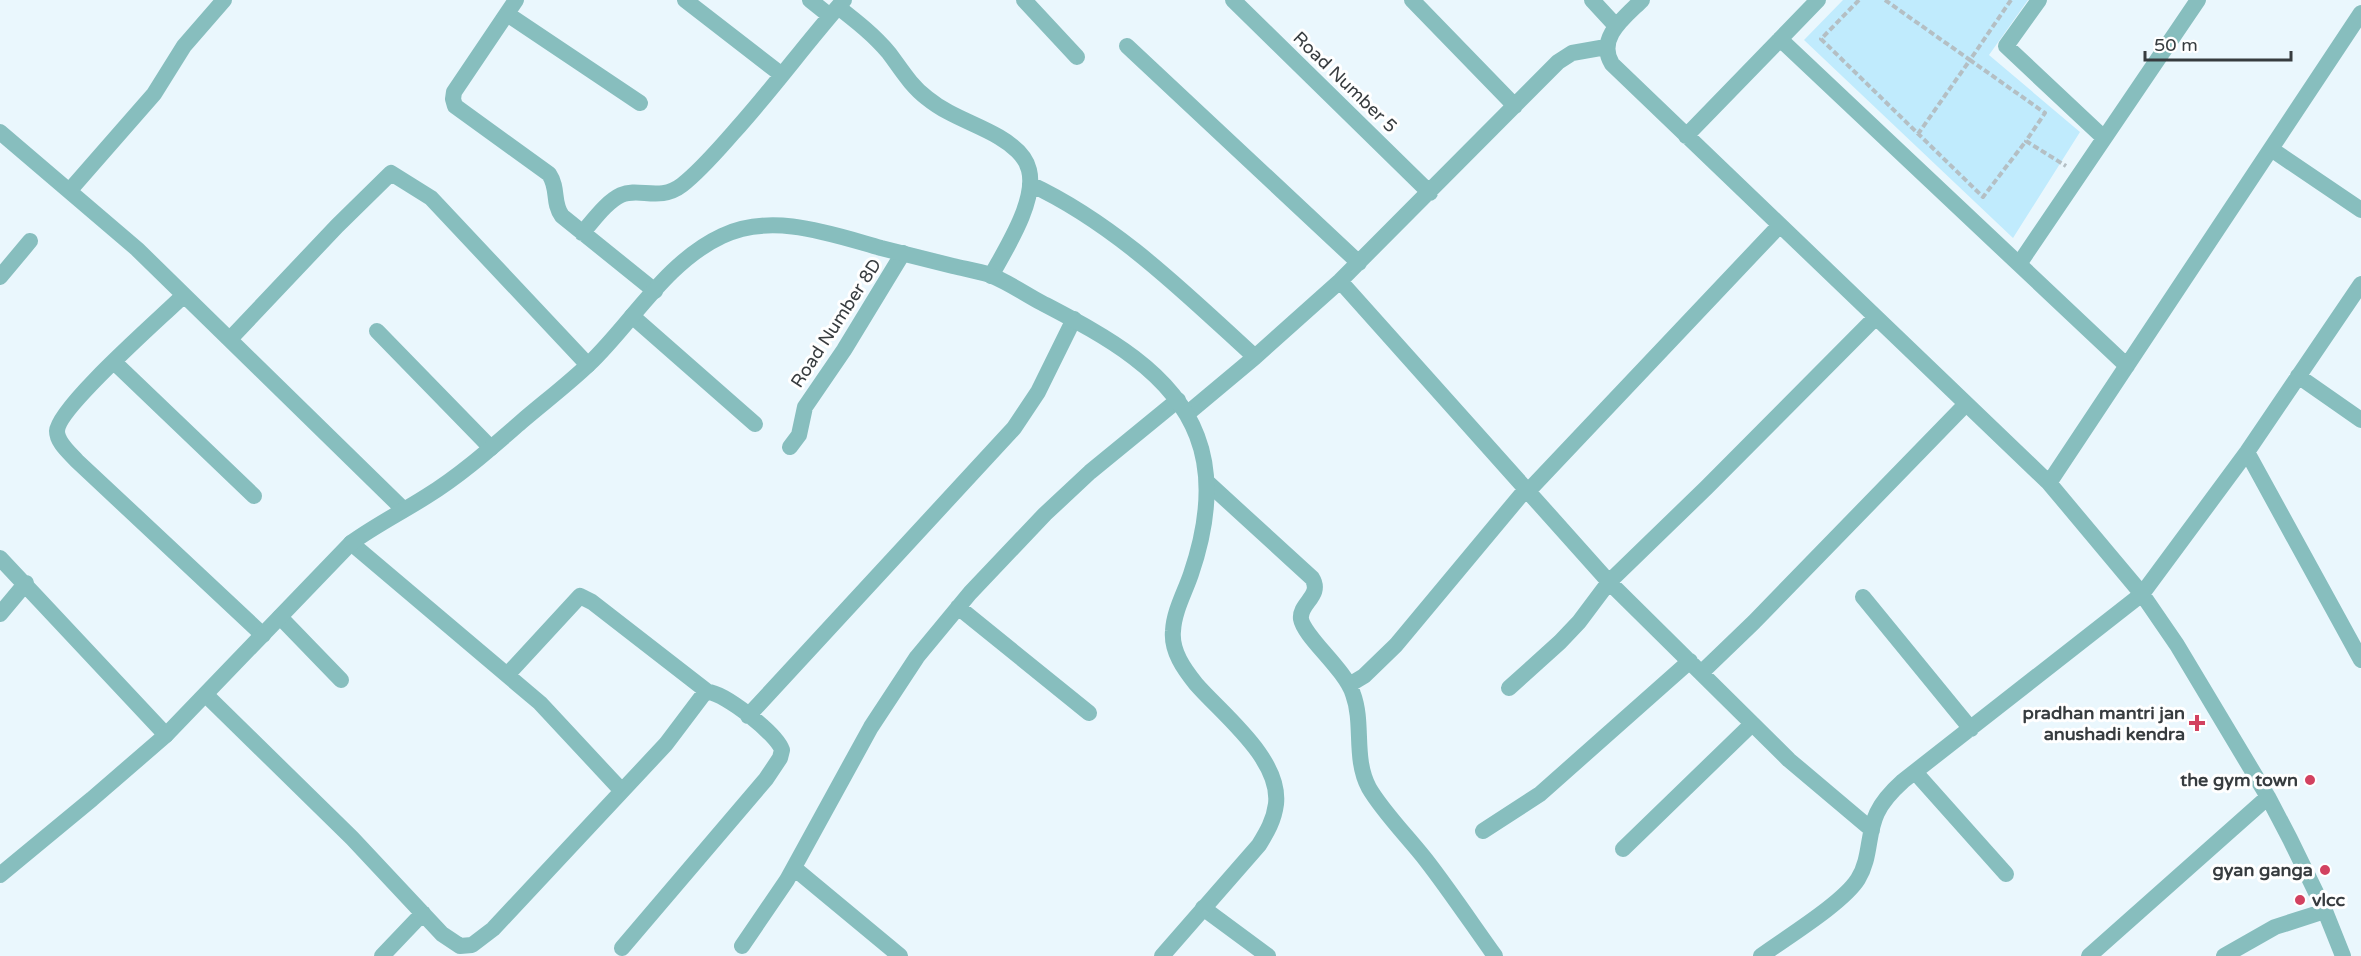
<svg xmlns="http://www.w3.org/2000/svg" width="2361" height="956" viewBox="0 0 2361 956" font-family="'Varela Round',sans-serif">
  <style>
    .green { fill: #c0ebfd }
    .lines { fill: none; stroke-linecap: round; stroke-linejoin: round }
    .path { stroke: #b4bfc4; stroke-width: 4; stroke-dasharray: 6 3; stroke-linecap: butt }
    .minor { stroke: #87bebe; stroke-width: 16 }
    .tertiary { stroke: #87bebe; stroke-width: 16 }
    .poi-dot { fill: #d24260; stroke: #fff; stroke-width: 2 }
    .labels { text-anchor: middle; stroke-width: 6; stroke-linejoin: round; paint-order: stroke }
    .street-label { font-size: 18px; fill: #373c3f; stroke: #fff }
    .poi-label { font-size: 18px; font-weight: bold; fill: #373c3f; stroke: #fff; text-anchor: end }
  </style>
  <rect width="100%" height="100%" fill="#eaf7fd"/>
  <path class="green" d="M1843,0h185l-39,55 91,77 -67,106 -209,-198z"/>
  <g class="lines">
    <path class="path" d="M1859,0l-38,39 162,158 43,-56
      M1885,0l85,60 -52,74
      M2011,0l-41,60 75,53 -19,28 40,25"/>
    <path class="minor" d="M516,0l-62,92 -1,7 2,7 94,68c10,15 3,28 13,42l93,75
      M685,0l97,75
      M810,0l20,16
      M1024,0l53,57
      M1233,0l197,193
      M1412,0l103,106
      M1592,0l24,26
      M1642,0c-17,17 -46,38 -30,64l437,419 93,111 35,51 91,152 22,42 35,72 18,45
      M2039,0l-33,46 98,92
      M838,7c18,14 36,28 51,46 12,16 22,33 38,45 22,18 48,25 72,39 12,7 27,19 30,33 8,31 -24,80 -38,106
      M507,14l133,89
      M1780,39l347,327
      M1127,46l232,217
      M0,132l137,117 266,260
      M1686,136l132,-136
      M2271,149l90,61
      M1030,184c86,40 156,110 225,173
      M70,190l84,-96 30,-48 40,-46
      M582,233c11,-12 24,-31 39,-38 18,-8 39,7 61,-10 19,-15 35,-34 51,-52 39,-43 73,-90 111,-133
      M2019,264l179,-264
      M0,277l30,-36
      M1340,281l269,301 180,178 83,70
      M184,295c-21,21 -126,112 -127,136 0,12 13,22 20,30l186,174
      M632,316l123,108
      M377,331l114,117
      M230,339l107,-113 54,-53 40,25 157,167
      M114,362l140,134
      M2298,376l63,44
      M1188,413l67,-56 85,-76 218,-219 14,-9 34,-6
      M790,447l9,-12 6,-28 39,-57 59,-97
      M2247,452l114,208
      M1207,482l105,96c11,18 -13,25 -11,41 3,18 44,50 52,75 11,30 0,64 16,94 14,24 39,49 57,72 24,31 46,64 69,96
      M2049,483l312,-470
      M351,543l189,160 82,88
      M0,558l166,177
      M1863,597l108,132
      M958,607l131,106
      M0,614l26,-31
      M280,617l61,63
      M1701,673l53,-51 212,-218
      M507,675l73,-79 12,6 116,90
      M1349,685l15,-9 32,-31 130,-156 6,-2 248,-262
      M1509,688l51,-46 19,-20 30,-40 97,-94 169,-170
      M206,695l146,143 90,96 18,12 12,-1 21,-16 173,-185 37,-49 5,-3c17,1 69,42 74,58l-2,8 -14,21 -144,169
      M748,716l266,-288 24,-36 36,-73
      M1915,772l91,102
      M1483,831l57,-37 150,-133
      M1623,849l129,-125
      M794,868l106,88
      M1203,908l65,48
      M742,946l45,-66 84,-153 46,-70 53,-64 75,-79 45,-42 88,-72
      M382,956l41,-43
      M1761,956c26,-19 82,-53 97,-77 13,-21 9,-45 19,-66 6,-13 16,-23 26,-32l239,-187 105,-142 114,-168
      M2089,956l179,-159
      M2224,956l51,-29 50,-16"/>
    <path class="tertiary" d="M0,875l92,-76 74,-64 185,-192c25,-18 51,-31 76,-47 34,-21 64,-48 94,-74 22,-19 46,-37 68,-58 43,-41 77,-102 133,-128 50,-24 109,-2 159,12 24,6 48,12 72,18 12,3 25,5 37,9 18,7 35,19 52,28 59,31 130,67 155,133 17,44 9,94 -6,138 -6,18 -17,37 -18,57 -2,20 11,38 23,53 27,31 85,75 80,120 -2,16 -9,28 -17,41l-97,111"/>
  </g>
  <g class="poi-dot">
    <path d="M2194 714h6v6h6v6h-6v6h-6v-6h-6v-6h6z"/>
    <circle cx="2310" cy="780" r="6"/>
    <circle cx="2325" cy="870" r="6"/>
    <circle cx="2300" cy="900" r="6"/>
  </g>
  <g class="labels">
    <g class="street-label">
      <text transform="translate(1345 82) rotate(44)" y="6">Road Number 5</text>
      <text transform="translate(836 323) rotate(-57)" y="6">Road Number 8D</text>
    </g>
    <g class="poi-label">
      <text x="2185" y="719">pradhan mantri jan<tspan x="2185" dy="21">anushadi kendra</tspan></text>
      <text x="2298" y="786">the gym town</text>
      <text x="2313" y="876">gyan ganga</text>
      <text x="2312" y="906" text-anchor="start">vlcc</text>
    </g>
  </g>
  <path d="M2145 51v9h146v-9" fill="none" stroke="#373c3f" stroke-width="3"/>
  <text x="2154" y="51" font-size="18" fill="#373c3f" stroke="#ffffff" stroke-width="4.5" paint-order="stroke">50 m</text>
</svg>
